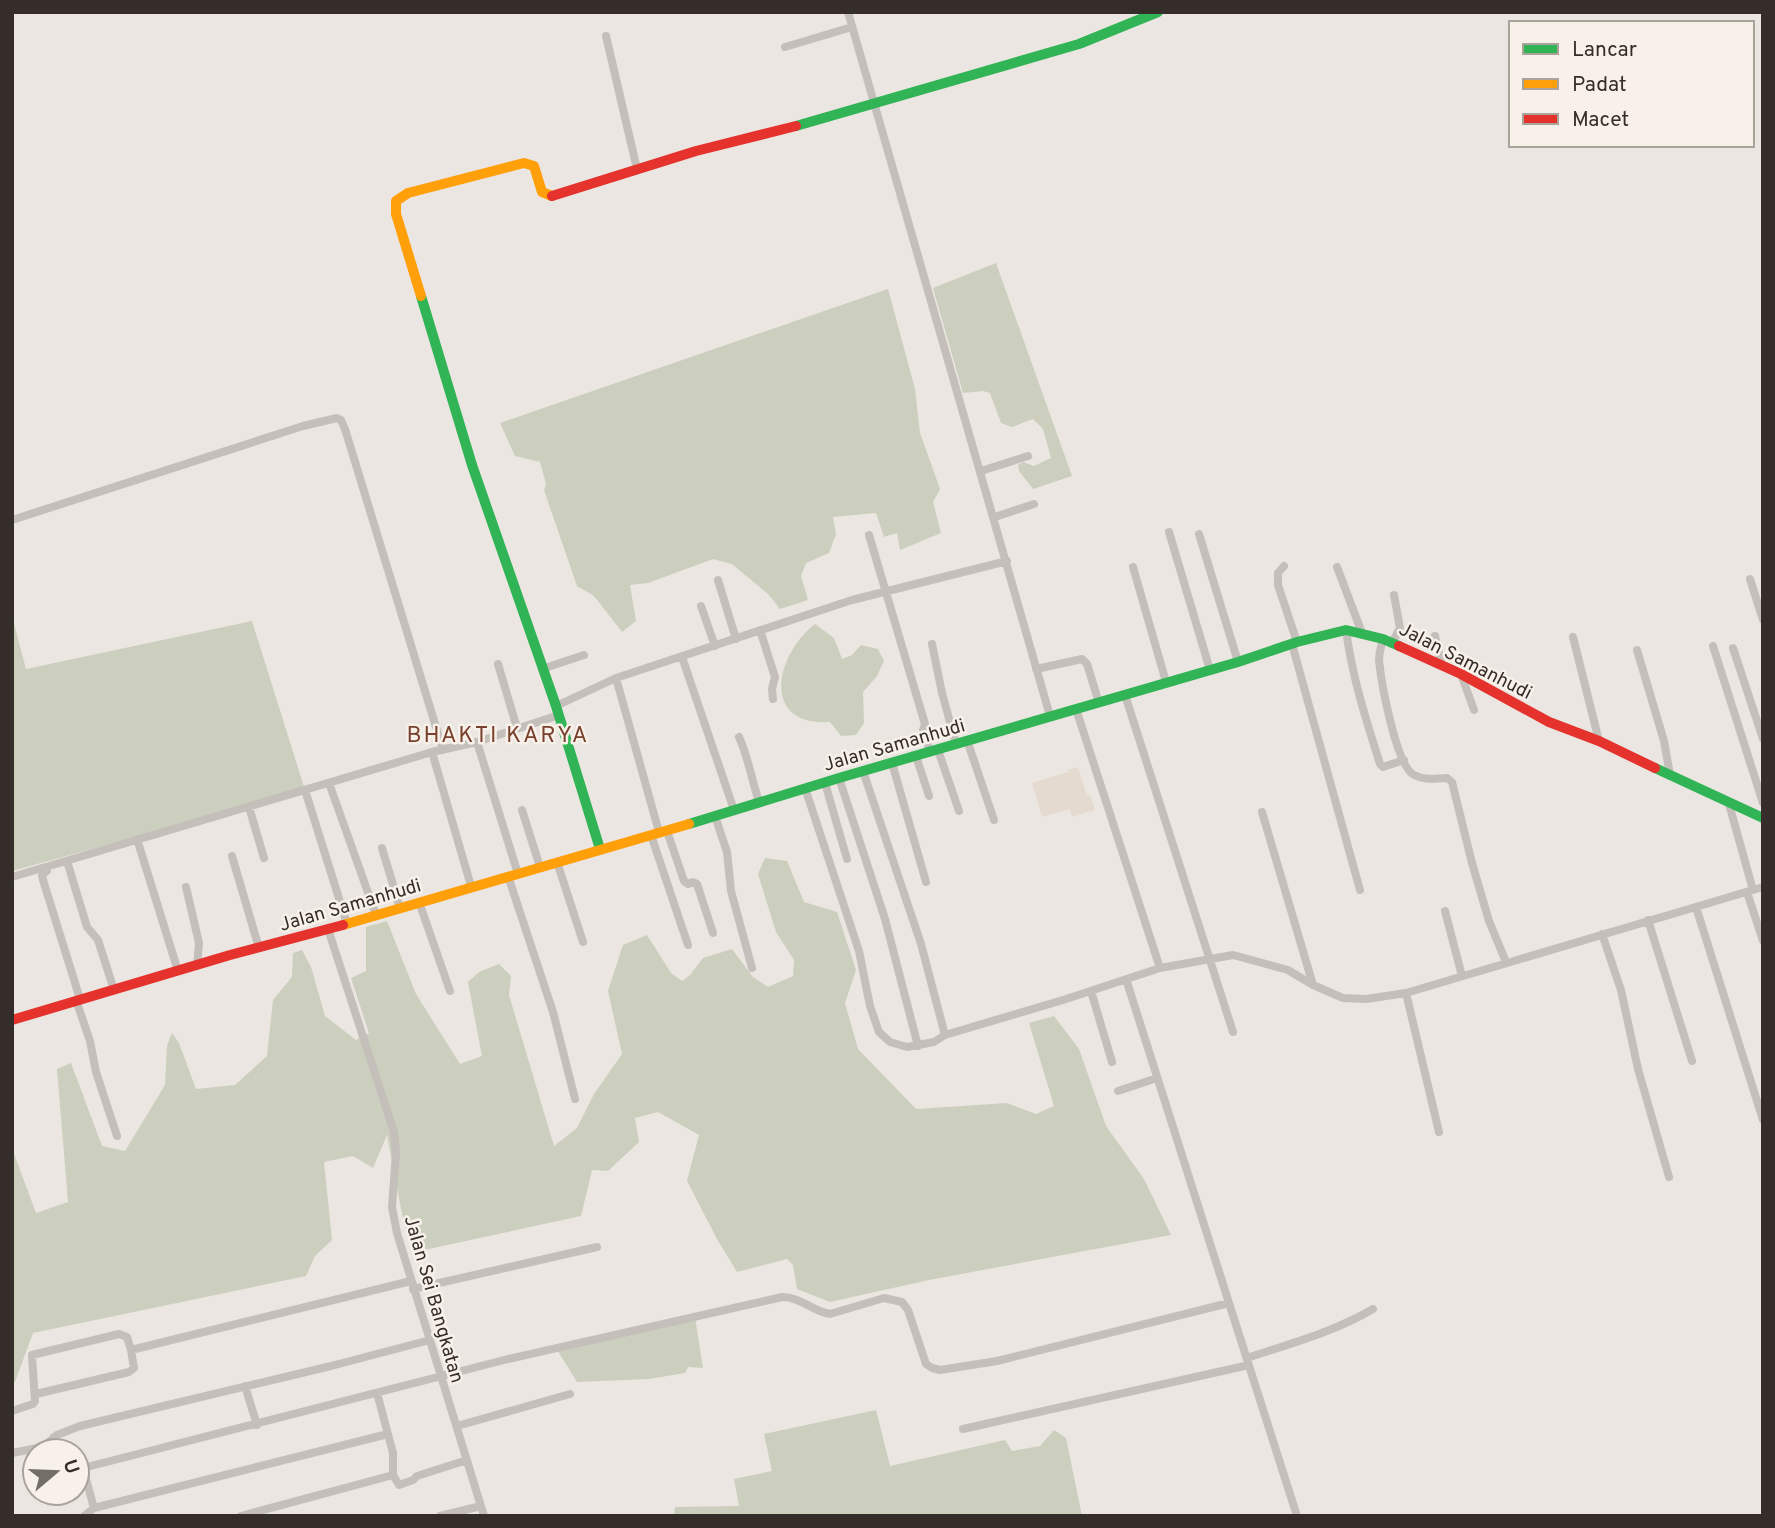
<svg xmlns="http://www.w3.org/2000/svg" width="1775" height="1528" viewBox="0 0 1775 1528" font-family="Overpass,sans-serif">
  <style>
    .green { fill: #cccfbd }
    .plaza { fill: #e4dacf }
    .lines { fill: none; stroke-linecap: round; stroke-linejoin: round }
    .street { stroke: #c4bfba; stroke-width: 8 }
    .fast { stroke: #30b455; stroke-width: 10 }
    .slow { stroke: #ff9f0a; stroke-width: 10 }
    .jam { stroke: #e5322d; stroke-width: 10 }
    .labels { text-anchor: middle; stroke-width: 5; stroke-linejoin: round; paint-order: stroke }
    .street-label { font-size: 19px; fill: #342d29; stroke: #f7f1e9 }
    .quarter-label { font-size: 23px; letter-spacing: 2px; fill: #78402d; stroke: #f7f1e9 }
  </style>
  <rect width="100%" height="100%" fill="#ebe6e1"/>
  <path class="green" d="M996,263l76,213 -39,13 -14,-18 -1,-6 5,-3 11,4 17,-8 -8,-29 -10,-10 -21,8 -11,-4 -11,-30 -7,-2 -20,2 -30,-105z
    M888,289l27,100 5,44 20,56 -7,13 8,31 -41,17 -3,-17 -13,4 -8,-24 -43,4 3,17 -7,19 -23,10 -5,13 7,24 -28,9 -12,-15 -36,-30 -19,-5 -65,24 -18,2 6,36 -14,11 -28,-36 -17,-10 -33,-96 2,-6 -6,-22 -25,-6 -15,-33z
    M12,616l14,53 226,-48 53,169 -293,81z
    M815,624l19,14 8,21 10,-4 9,-10 17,4 6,12 -7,15 -14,16 1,31 -8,12 -15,1 -11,-14c-70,4 -55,-67 -15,-98z
    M765,858l22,3 17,41 33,10 19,58 -11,33 13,46 58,60 91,-6 29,11 18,-8 -25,-83 25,-7 25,33 27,77 38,53 27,56 -242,45 -99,22 -33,-13 -4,-24 -6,-6 -50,13 -20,-33 -30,-58 12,-46 -41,-23 -23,6 4,24 -31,29 -16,-1 -11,46 -157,34 -14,-8 -8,-28 -15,-79 -14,33 -20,-12 -29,6 8,78 -17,16 -9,20 -273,57 -18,49h-3v-234l24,65 32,-11 -11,-133 14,-6 31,83 23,5 40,-66 2,-39 5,-13 7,10 17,46 39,-4 32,-29 6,-56 19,-23 1,-24 9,-3 9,17 14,49 31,24 13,-7 -18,-55 15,-7v-44l21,-6 29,73 44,70 22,-8 -14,-74 11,-10 20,-8 12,12 -2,19 45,151 23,-18 17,-34 28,-40 -14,-63 15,-46 24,-10 24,38 11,8 8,-6 13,-17 29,-9 21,28 15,10 25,-11 1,-16 -18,-28 -18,-58z
    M695,1317l8,51 -15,-1 -3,6 -36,6 -72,3 -21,-34z
    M876,1410l14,56 115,-26 7,11 28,-5 14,-16 12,8 16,78h-408l1,-9 64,-1 -5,-27 38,-8 -8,-37z"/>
  <path class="plaza" d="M1078,767l9,29 3,-1 5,15 -23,7 -2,-8 -28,8 -10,-34 36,-11v-2z"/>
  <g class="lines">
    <path class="street" d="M848,12l202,704
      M606,36l31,133
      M785,47l67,-20
      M981,471l47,-15
      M995,517l39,-13
      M12,520l291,-94 34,-8 4,2 4,9 98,321
      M1169,532l41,138
      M1199,534l39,128
      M869,535l56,189 -2,6 7,22
      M1284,566l-6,7v12l19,57
      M1133,567l33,115
      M1337,567l25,66
      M1750,579l13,41
      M718,580l18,59
      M701,606l14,40
      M760,630l15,47 -3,12 1,10
      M1346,630c6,46 20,90 34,134l3,3 21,-7
      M1435,636l7,30
      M1573,637l26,104
      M1383,639c-2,7 -4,14 -4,21 2,21 17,106 35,115 12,6 21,3 33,3l5,4 20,81 17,58 17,41
      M1392,643l8,-15 -6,-33
      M932,644l10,49 14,51
      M1292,644l68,246
      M1713,646l50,157
      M1733,648l30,91
      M1637,650l27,91 6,34
      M682,657l52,153
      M498,664l19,64
      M542,669l42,-14
      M1036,669l46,-10 5,5 12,39
      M1461,674l13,36
      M616,678l43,154
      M1125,695l108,337
      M556,706l60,-28 236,-78 155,-39
      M1076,709l84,259
      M739,737c9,19 13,44 20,65
      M967,740l27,80
      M477,742l41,132
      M938,750l21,61
      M916,756l13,40
      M892,763l34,119
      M863,771l58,173 24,91
      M839,778l46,141 33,127
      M329,783l47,132
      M825,783l22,76
      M805,788l54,163 11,55 9,26 11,10 17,5 27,-5 11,-7 118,-35 97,-32 73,-13 55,15 25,15 30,13 23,1 40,-6 357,-106
      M305,790l42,134
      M1729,804l24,86
      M249,807l15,51
      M522,810l18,57
      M1262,812l51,173
      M715,816l12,36 4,39 21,77
      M667,831l17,50 4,3 5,-2 4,2 16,49
      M651,835l37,110
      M137,839l41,132
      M382,848l18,60
      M232,856l27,92
      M67,861l20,66 11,13 16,50
      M557,862l26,80
      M46,867l1,4 -5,4 1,5 37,119
      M508,876l45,136 22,87
      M12,877l420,-125
      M471,886l-39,-134 45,-10 82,-27
      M186,887l13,56 -2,23
      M1747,892l16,49
      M419,902l31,89
      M1696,907l67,213
      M1445,911l17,65
      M1648,920l44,141
      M328,929l66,203 2,21 -4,54 5,26 87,283
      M1602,934l19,56 17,79 31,108
      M1126,979l103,324
      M1091,991l21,71
      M1406,993l33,139
      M76,1000l14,41 6,31 21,64
      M1118,1091l39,-13
      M413,1289l184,-42
      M1247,1358c42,-14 87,-26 126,-49
      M245,1386l12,39
      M36,1394l93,-22 5,-4 -3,-18 280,-69
      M12,1411l21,-7 2,-3 -3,-46 87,-21 8,3 4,13
      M457,1426l113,-32
      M963,1429l286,-64
      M54,1437l6,14
      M12,1453l31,-6 14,-12 23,-9 251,-60 99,-26
      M393,1475l6,10 14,-5 4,-4 50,-16
      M94,1508l-11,-40 425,-109 274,-62c19,0 30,14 48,17l54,-16 18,4 6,8 18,54 6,4 8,2 57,-9 232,-58 68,213
      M84,1516l10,-8 294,-74
      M241,1516l152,-41v-22l-16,-60
      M440,1516l41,-10"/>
    <path class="fast" d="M796,126l283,-82 79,-32
      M421,296l51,169 84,241 44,143
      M1655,768l108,50
      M689,824l150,-46 399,-116 59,-20 49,-12 37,9 16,7"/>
    <path class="slow" d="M421,296l-25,-82v-13l12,-8 116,-30 10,3 8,26 10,4
      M343,925l346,-101"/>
    <path class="jam" d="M552,196l144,-45 100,-25
      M1399,646l62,28 88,48 50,19 56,27
      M12,1020l218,-65 113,-30"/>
  </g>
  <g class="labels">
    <g class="street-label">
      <text transform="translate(1466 660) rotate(27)" y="7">Jalan Samanhudi</text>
      <text transform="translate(894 744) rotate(-16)" y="7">Jalan Samanhudi</text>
      <text transform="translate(350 904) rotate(-16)" y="7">Jalan Samanhudi</text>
      <text transform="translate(435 1299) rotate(74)" y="7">Jalan Sei Bangkatan</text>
    </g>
    <g class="quarter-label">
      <text x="498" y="742">BHAKTI KARYA</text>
    </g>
  </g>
  <rect width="1775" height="1528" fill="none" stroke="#342d29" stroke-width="28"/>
  <rect x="1509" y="21" width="245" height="126" fill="#f7f1e9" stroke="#a9a39c" stroke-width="2"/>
  <rect x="1523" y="44" width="35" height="10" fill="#30b455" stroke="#a9a39c" stroke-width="2"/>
  <text x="1572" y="56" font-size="21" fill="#342d29">Lancar</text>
  <rect x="1523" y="79" width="35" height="10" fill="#ff9f0a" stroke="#a9a39c" stroke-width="2"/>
  <text x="1572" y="91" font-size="21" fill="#342d29">Padat</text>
  <rect x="1523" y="114" width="35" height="10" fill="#e5322d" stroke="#a9a39c" stroke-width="2"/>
  <text x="1572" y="126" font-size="21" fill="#342d29">Macet</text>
  <g transform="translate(56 1472) rotate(71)"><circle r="33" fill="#f7f1e9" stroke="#a9a39c" stroke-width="2"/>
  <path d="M0-5L12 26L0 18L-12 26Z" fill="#746e69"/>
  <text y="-10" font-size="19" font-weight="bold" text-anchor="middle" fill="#342d29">U</text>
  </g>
</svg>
